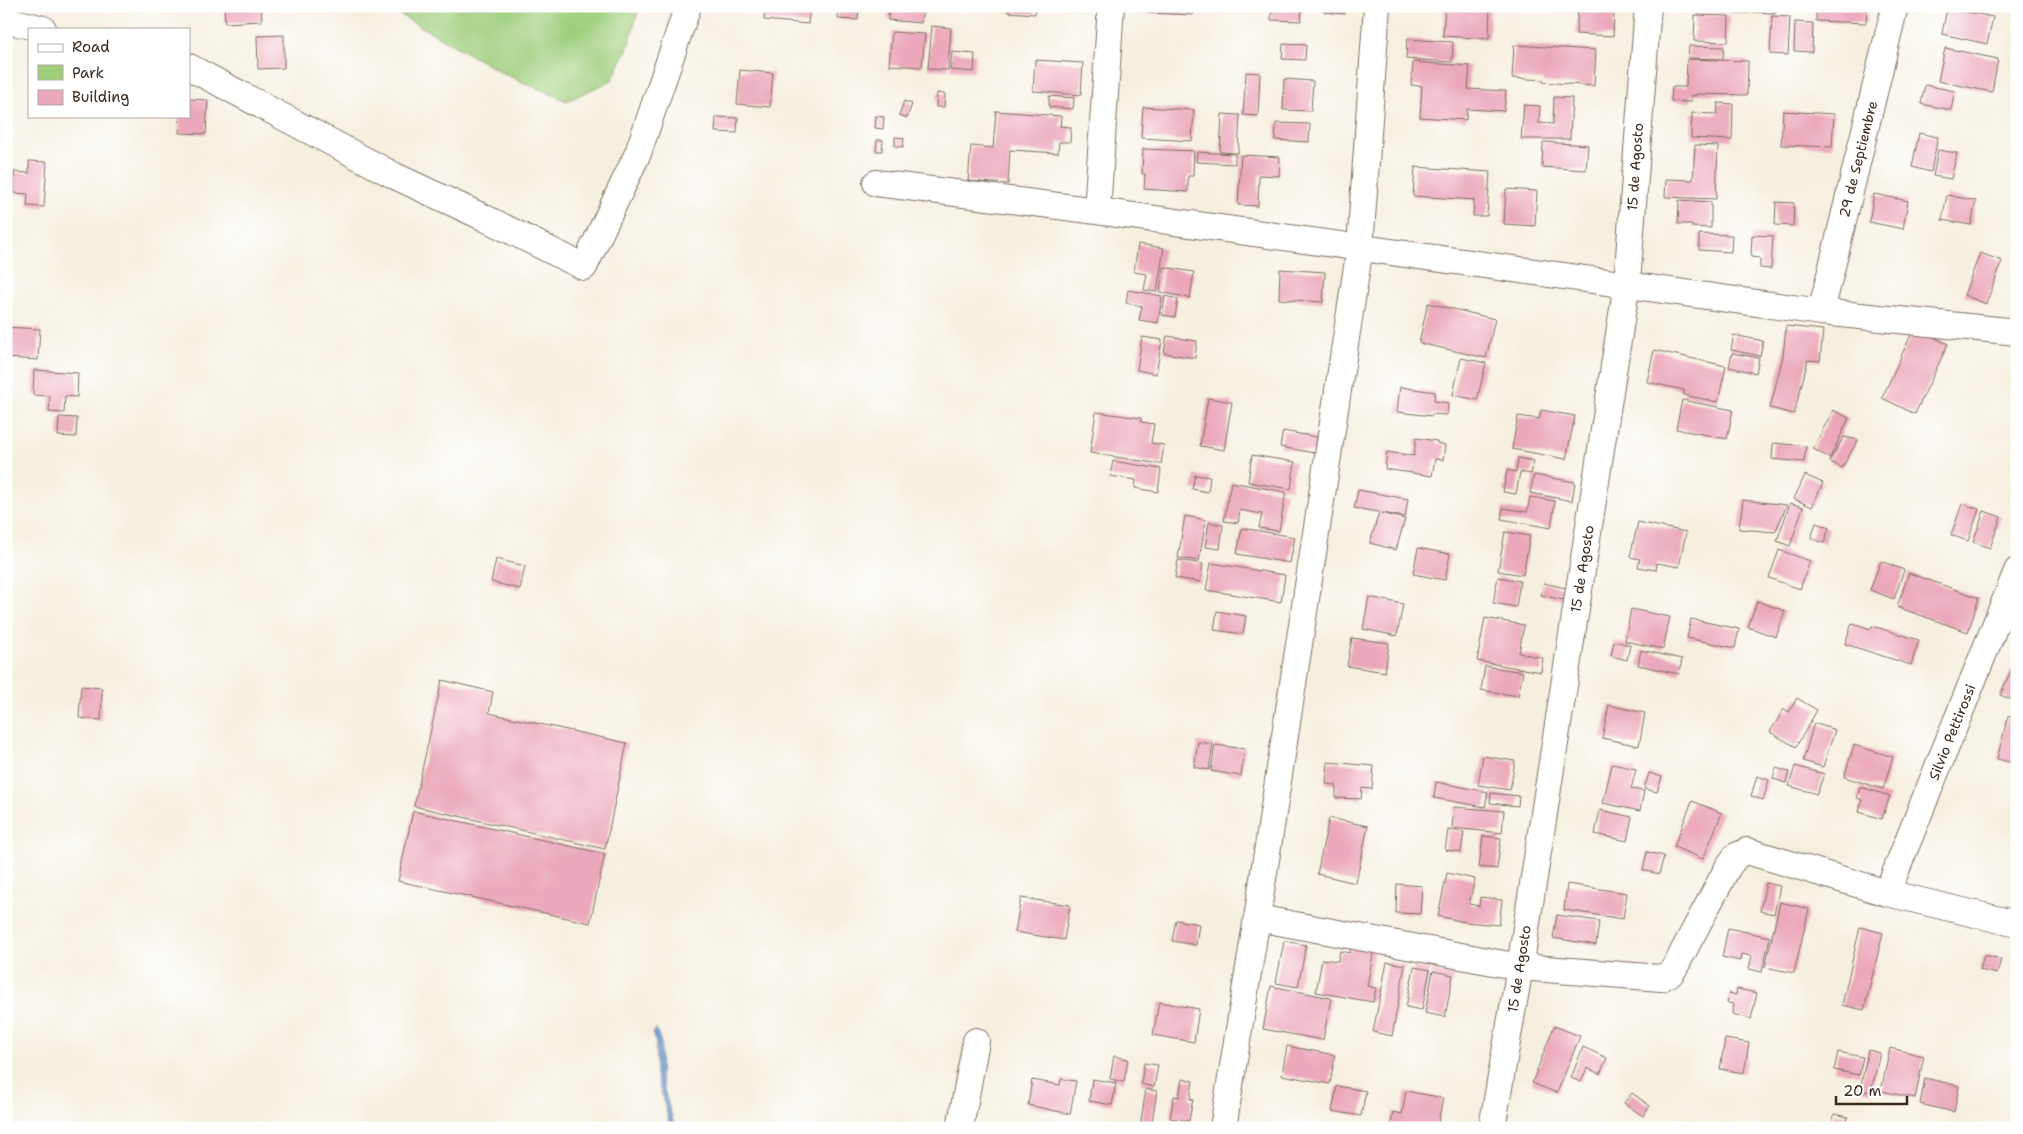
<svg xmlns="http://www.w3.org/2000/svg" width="2023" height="1134" viewBox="0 0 2023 1134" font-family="'Shantell Sans',sans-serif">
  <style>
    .green { fill: #9fcd7a; stroke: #6d7c4c }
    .water { fill: #6a9fd6; stroke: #52647a }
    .building { fill: #eba7bb }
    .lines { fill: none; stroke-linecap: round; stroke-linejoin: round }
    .street-casing { stroke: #7c6f62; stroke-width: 28 }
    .street { stroke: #fff; stroke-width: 26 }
    .labels { text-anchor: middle; stroke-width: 5; stroke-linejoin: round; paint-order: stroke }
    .street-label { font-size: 14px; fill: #3b2a1e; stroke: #fff }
  </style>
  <rect width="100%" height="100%" fill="#fff"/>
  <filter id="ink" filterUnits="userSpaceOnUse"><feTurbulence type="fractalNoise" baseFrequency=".02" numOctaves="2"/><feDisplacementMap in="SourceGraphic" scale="10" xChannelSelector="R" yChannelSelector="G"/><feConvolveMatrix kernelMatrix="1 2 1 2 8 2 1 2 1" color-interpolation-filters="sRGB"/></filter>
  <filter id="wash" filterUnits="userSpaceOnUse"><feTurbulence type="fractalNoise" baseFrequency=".0096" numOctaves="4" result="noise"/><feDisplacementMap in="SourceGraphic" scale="20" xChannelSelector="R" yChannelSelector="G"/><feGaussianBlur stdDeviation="1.12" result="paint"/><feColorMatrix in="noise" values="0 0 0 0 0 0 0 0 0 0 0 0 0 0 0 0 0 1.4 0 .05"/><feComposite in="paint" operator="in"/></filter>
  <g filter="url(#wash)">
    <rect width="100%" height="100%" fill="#f5efdf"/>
    <path class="green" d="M385,6h253l1,2 -11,39 -16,33 -45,21 -63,-27z"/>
    <path class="water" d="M656,1029l5,14 -1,33 15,52h-4l-15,-53v-32l-4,-10z"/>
    <g id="blocks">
      <path class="building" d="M224,6h37l1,15 -37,2z
        M765,6h45l-2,18 -44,-4z
        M839,6h20l-1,14 -20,-1z
        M889,6l34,1 -2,16 -33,-3z
        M1009,6h27l-1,8 -27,-2z
        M1148,6h45v9l-45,-2z
        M1272,6h30l-1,15 -30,-1z
        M1324,6h22l-1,8 -21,-2z
        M1445,6h45l-1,33 -46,-3z
        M1699,6h51v7l-51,-2z
        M1752,6h23v7l-23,-1z
        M1816,6h51l-1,17 -50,-2z
        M1947,8l46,9 -6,27 -45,-10z
        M1578,9l36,2 -1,25 -37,-2z
        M1695,15l34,1 -1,26 -34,-1z
        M1772,16l18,1 -2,38 -18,-1z
        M1795,22l18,1 -1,29 -18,-1z
        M932,26l19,2 -3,42 -20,-1z
        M892,32l33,2 -3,33 -33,-2z
        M284,35v33l-26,1 -1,-33z
        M1407,39l46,3 -1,20 -46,-3z
        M1283,44l23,1 -1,15 -23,-1z
        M1514,45l82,5 -2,36 -51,-4 1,-2 -32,-2z
        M1689,46l35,1 -1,12 -35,-1z
        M1945,48l53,11 -6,33 -54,-11z
        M952,52l23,2 -1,18 -24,-2z
        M1687,59l61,2 -1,34 -51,-1v2l-5,-1v7l-20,-1 1,-14h14z
        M1035,60l48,3 -2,32 -48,-4z
        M1413,62l57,4 -2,23 38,2 -2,20 -37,-2 -1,11 -46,-3 2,-31 -11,-1z
        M740,70l33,3 -3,34 -33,-3z
        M1246,72l14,1 -2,43 -15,-1z
        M1284,79l29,2 -2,30 -28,-1z
        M1925,85l30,6 -4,19 -30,-6z
        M937,93l8,1 -1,13h-8z
        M1049,96l25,2 -1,11 -24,-2z
        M1554,97l18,1 -2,41h-49l3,-34 16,1 -1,17 14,1z
        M189,99l19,1 -2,34 -27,-1 1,-17h9z
        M904,101l8,3 -5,14 -8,-3z
        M1718,103l15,1 -1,36 -41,-2 1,-25 25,1z
        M1143,107l51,3 -2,31 -51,-3z
        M996,111l65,5 -1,10 11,1 -1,15h-11l-1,11 -48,-3 -2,34 -40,-3 3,-35 22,2z
        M1783,111l51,3 -2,33 -51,-2z
        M1222,114l18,1 -2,38 -18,-1z
        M876,116l8,1 -1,12 -8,-1z
        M716,117l22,1 -1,15 -22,-1z
        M1276,123l34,1 -1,18 -34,-2z
        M1919,133l19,4 -7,35 -19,-5z
        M895,137l9,1 -1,9 -8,-1z
        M877,140h6l-1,11h-6z
        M1543,142l45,3 -2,25 -44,-3z
        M1695,145l23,1 -2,53 -51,-2 1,-18 27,1z
        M1143,149l51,2 -1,25h-5v16l-44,-3 1,-15h-3z
        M1938,150l19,3 -6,26 -18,-3z
        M1197,152l38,2v10l-39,-2z
        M1241,155l39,2 -1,19 -20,-1 -1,31 -20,-1z
        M29,161l18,1 -3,45 -17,-1 1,-12 -14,-1v-21l15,1z
        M1415,167l75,5 -3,44h-14l1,-16 -61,-4z
        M1506,189l31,2 -2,35 -31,-2z
        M1874,194l34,7 -5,28 -34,-7z
        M1947,195l29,6 -5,24 -29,-5z
        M1679,200l32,2v26l-19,-1v-3h-14z
        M1776,202l18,1 -1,23 -18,-1z
        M1699,234l33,1 -1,17 -32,-2z
        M1752,235l21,1 -2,33 -11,-1v-10l-9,-1z
        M1138,244l26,4 -7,44 -13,-2 3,-16 -13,-2z
        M1980,253l22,8 -16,43 -22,-9z
        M1163,267l31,5 -4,26 -30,-6z
        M1280,269l45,3 -2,30 -44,-3z
        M1128,290l34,6 -4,27 -19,-3 3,-14 -16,-3z
        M1165,296l13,3 -3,18 -13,-2z
        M1428,303l67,16 -9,39 -67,-15z
        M1786,326l37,4 -3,31 -12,-1 -14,54 -24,-6 13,-52z
        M6,327l34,2 -2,31 -32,-2z
        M1914,328l34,16 -33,70 -33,-16z
        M1734,335l29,6 -3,15 -29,-6z
        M1167,336l30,5 -2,17 -31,-5z
        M1142,337l20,3 -6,34 -19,-4z
        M1654,350l72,16 -8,36 -34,-7v-5l-37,-8z
        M1732,353l27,5 -3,15 -27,-6z
        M1461,358l25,5 -9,37 -24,-5z
        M34,370l44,3 -1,24 -12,-1 -1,17 -15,-1 1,-16 -17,-1z
        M1400,387l35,5 -1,9 14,2 -1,12 -15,-1v2l-35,-4z
        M1208,398l24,4 -8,48 -24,-4z
        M1682,400l51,10 -6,29 -51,-10z
        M1541,410l34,6 -9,43 -54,-10 6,-33 21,3z
        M1833,410l16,8 -19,40 -17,-9z
        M1096,412l45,6v4l13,2 -3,19 13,2 -3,19 -71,-11z
        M59,417l18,1 -1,19 -18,-1z
        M1283,431l34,6 -2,16 -35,-6z
        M1844,437l14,3 -16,28 -13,-7z
        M1416,438l21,3v2l8,2 -2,15 -8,-1 -3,17 -47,-7 2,-17 27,4z
        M1773,443l33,3 -2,16 -32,-3z
        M1252,455l43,7 -4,27 -43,-7z
        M1518,458l16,3 -3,13 -11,-2 -4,22 -13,-2 4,-22 9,2z
        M1113,461l48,8 -3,23 -23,-4 1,-8 -26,-4z
        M1195,475l15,2 -2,15 -16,-3z
        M1534,475l41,7 -3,19 -42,-8z
        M1805,475l18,8 -11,24 -18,-8z
        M1231,482l55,10 -7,39 -20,-3 3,-14 -22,-4 -2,13 -14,-2z
        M1358,490l50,9 -3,18 -23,-4 23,6 -9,31 -26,-7 9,-31 -25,-4z
        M1530,497l25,4 -4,27 -50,-9 2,-11 24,4z
        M1743,500l44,5 -12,27 -36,-3z
        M1790,503l13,4 -13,39 -13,-5z
        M1962,504l17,5 -11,32 -17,-6z
        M1984,511l17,6 -11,31 -17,-6z
        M1185,516l21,4 -7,41 -21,-3z
        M1209,522l14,3 -3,24 -15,-2z
        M1638,522l48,10 -7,35 -22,-4 -1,7 -18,-3 2,-8 -10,-2z
        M1816,523l13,5 -5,15 -13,-5z
        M1242,528l53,9 -5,26 -53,-9z
        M1505,532l25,4 -7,39 -25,-4z
        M1418,548l32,6 -5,26 -32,-6z
        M1779,550l31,11 -10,28 -31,-11z
        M496,559l29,7 -5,23 -29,-7z
        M1178,560l25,4 -3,18 -25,-4z
        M1881,561l23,9 -10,29 -24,-9z
        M1211,563l74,12 -4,27 -75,-12z
        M1909,573l70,25 -11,34 -71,-25z
        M1498,577l22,4 -4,26 -23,-4z
        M1544,583l26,6 -2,12 -27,-6z
        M1369,597l34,7 -6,32 -34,-7z
        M1757,601l28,10 -9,26 -28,-10z
        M1631,609l39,8 -7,32 -38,-8z
        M1217,611l29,5 -3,18 -29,-4z
        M1485,618l39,7 -5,28 24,5 -2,14 -64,-11z
        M1691,619l48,10 -4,19 -48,-10z
        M1852,623l19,6 1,-3 47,14 -8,25 -66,-21z
        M1352,638l37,5 -4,29 -38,-6z
        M1614,641l16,4 -3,15 -16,-4z
        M1641,650l41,9 -3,15 -41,-9z
        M2017,657v45l-17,-7z
        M1485,666l38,6 -5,24 -37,-6z
        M442,680l51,12 -4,21 138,30 -22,106 -191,-43z
        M81,686l21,2 -1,32 -22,-2z
        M1797,698l20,12 -21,37 -26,-15 14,-23 5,3z
        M1609,705l36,8 -6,33 -37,-8z
        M2008,716l9,3v45l-20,-5z
        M1814,723l21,7 -12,37 -20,-6z
        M1198,742l15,2 -4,26 -15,-3z
        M1215,745l30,4 -4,27 -30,-5z
        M1854,745l39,12 -10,32 -39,-12z
        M1483,756l32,5 -5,29 -32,-5z
        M1328,762l46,4 -2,23 -10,-1 -1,11 -25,-1v-13l-10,-1z
        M1612,764l24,5 -5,20 13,2 -4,20 -37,-8z
        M1795,766l29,8 -7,20 -28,-8z
        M1776,768l13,4 -3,11 -13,-4z
        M1649,773l13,4 -5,15 -13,-3z
        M1757,776l12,4 -6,20 -12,-4z
        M1436,782l52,10 -3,15 -51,-9z
        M1860,787l30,9 -8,23 -23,-7 3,-12 -5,-2z
        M1491,793l28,3 -1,10 -28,-3z
        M1692,801l30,12 -19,46 -29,-12z
        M1454,807l50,4 -2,22 -50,-5z
        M1600,810l32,7 -5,24 -32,-7z
        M413,811l192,43 -15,69 -192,-42z
        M1329,818l39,8 -12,57 -39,-9z
        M1448,830l16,2 -3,20 -16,-2z
        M1483,836l18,2 -4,31 -18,-2z
        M1647,852l17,4 -5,18 -16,-4z
        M1447,873l28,6 -6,25 10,2 1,-9 22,3 -3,25 -34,-3 -27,-6z
        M1766,883l14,3 -6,28 -14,-3z
        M1397,884l25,2 -2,28 -24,-1z
        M1567,884l60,9 -4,26 -59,-9z
        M1021,898l49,7 -6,35 -49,-8z
        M1780,902l29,7 -15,64 -29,-6z
        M1557,915l42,6 -3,24 -43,-7z
        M1176,920l23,4 -3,21 -24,-4z
        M1860,927l23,6 -19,77 -22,-5z
        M1728,928l42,9 -8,35 -13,-3 3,-13 -11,-2 -1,7 -18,-4z
        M1284,941l22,4 -8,42 -22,-4z
        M1351,944l23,5 -7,37 9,2 -3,14 -57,-10 6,-33 16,2 2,-10 10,2z
        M1984,955l17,4 -4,15 -17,-4z
        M1387,962l18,3 -13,71 -19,-4z
        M1414,967l16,3 -8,40 -16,-3z
        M1433,971l20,4 -8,42 -20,-4z
        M1271,986l60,12 -8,42 -60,-11z
        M1737,989l20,4 -6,26 -19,-5 2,-10 -7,-1 2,-10 7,2z
        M1159,1002l40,7 -5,33 -41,-7z
        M1554,1026l26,10 -23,57 -25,-10z
        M1725,1039l24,4 -5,30 -24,-4z
        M1287,1046l48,9 -5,29 -48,-9z
        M1583,1047l24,11 -7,16 -13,-6 -6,14 -10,-4z
        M1890,1048l34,8 -9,42 -34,-7z
        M1868,1050l12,3 -9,39 -11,-2z
        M1838,1052l25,5 -4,18 -25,-5z
        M1114,1056l14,3 -4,23 -14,-3z
        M1144,1063l14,2 -4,22 -13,-3z
        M1925,1078l34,8 -5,26 -34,-8z
        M1061,1079l15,2 -6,33 -42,-9 4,-25 28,5z
        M1092,1079l24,4 -4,22 -23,-4z
        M1182,1079l11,2 -3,18h3l-4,22 -19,-3 4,-22 5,1z
        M1337,1086l29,5 -5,25 -29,-5z
        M1146,1089l11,2 -6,37 -11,-1z
        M1406,1091l37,7 -6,30h-47l3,-16 9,2z
        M1632,1093l18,13 -7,10 -19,-13z
        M1834,1114l14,3 -2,11h-15z"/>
    </g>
  </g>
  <g filter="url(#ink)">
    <use href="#blocks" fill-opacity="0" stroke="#7c6f62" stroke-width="1"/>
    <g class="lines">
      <g class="street-casing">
        <path id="street" d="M6,20l37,9
          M189,67l206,109 92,43 97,48 54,-114 50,-147
          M876,183l221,28 724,101 196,20
          M1097,211l14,-205
          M1821,312l74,-306
          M1887,893l130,-322
          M1257,918l263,49 141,11 10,-5 5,-8 52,-98 8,-11 11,-5 140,42 130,31
          M960,1128l16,-87
          M1223,1128l34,-210 103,-671 17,-241
          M1492,1128l28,-161 107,-684 21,-277"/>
      </g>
      <use href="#street" class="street"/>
    </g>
  </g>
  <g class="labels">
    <g class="street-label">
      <text transform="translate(1858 159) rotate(-76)" y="5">29 de Septiembre</text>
      <text transform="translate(1635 167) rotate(-86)" y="5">15 de Agosto</text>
      <text transform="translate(1582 569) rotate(-81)" y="5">15 de Agosto</text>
      <text transform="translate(1952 732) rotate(-68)" y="5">Silvio Pettirossi</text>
      <text transform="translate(1519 969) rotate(-81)" y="5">15 de Agosto</text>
    </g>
  </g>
  <rect width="2023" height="1134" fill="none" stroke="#fff" stroke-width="25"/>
  <rect x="28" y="28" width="162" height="90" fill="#ffffff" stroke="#b1aaa5"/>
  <rect x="38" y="44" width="25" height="8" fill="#ffffff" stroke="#b1aaa5"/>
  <text x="72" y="52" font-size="15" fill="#3b2a1e">Road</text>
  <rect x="38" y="65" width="25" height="15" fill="#9fcd7a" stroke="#b1aaa5"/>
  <text x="72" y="78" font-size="15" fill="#3b2a1e">Park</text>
  <rect x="38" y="90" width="25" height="15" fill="#eba7bb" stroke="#b1aaa5"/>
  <text x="72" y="102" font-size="15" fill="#3b2a1e">Building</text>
  <path d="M1836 1096v8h71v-8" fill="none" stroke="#3b2a1e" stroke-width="2.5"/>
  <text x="1843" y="1096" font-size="15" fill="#3b2a1e" stroke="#ffffff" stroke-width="4" paint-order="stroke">20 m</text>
</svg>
